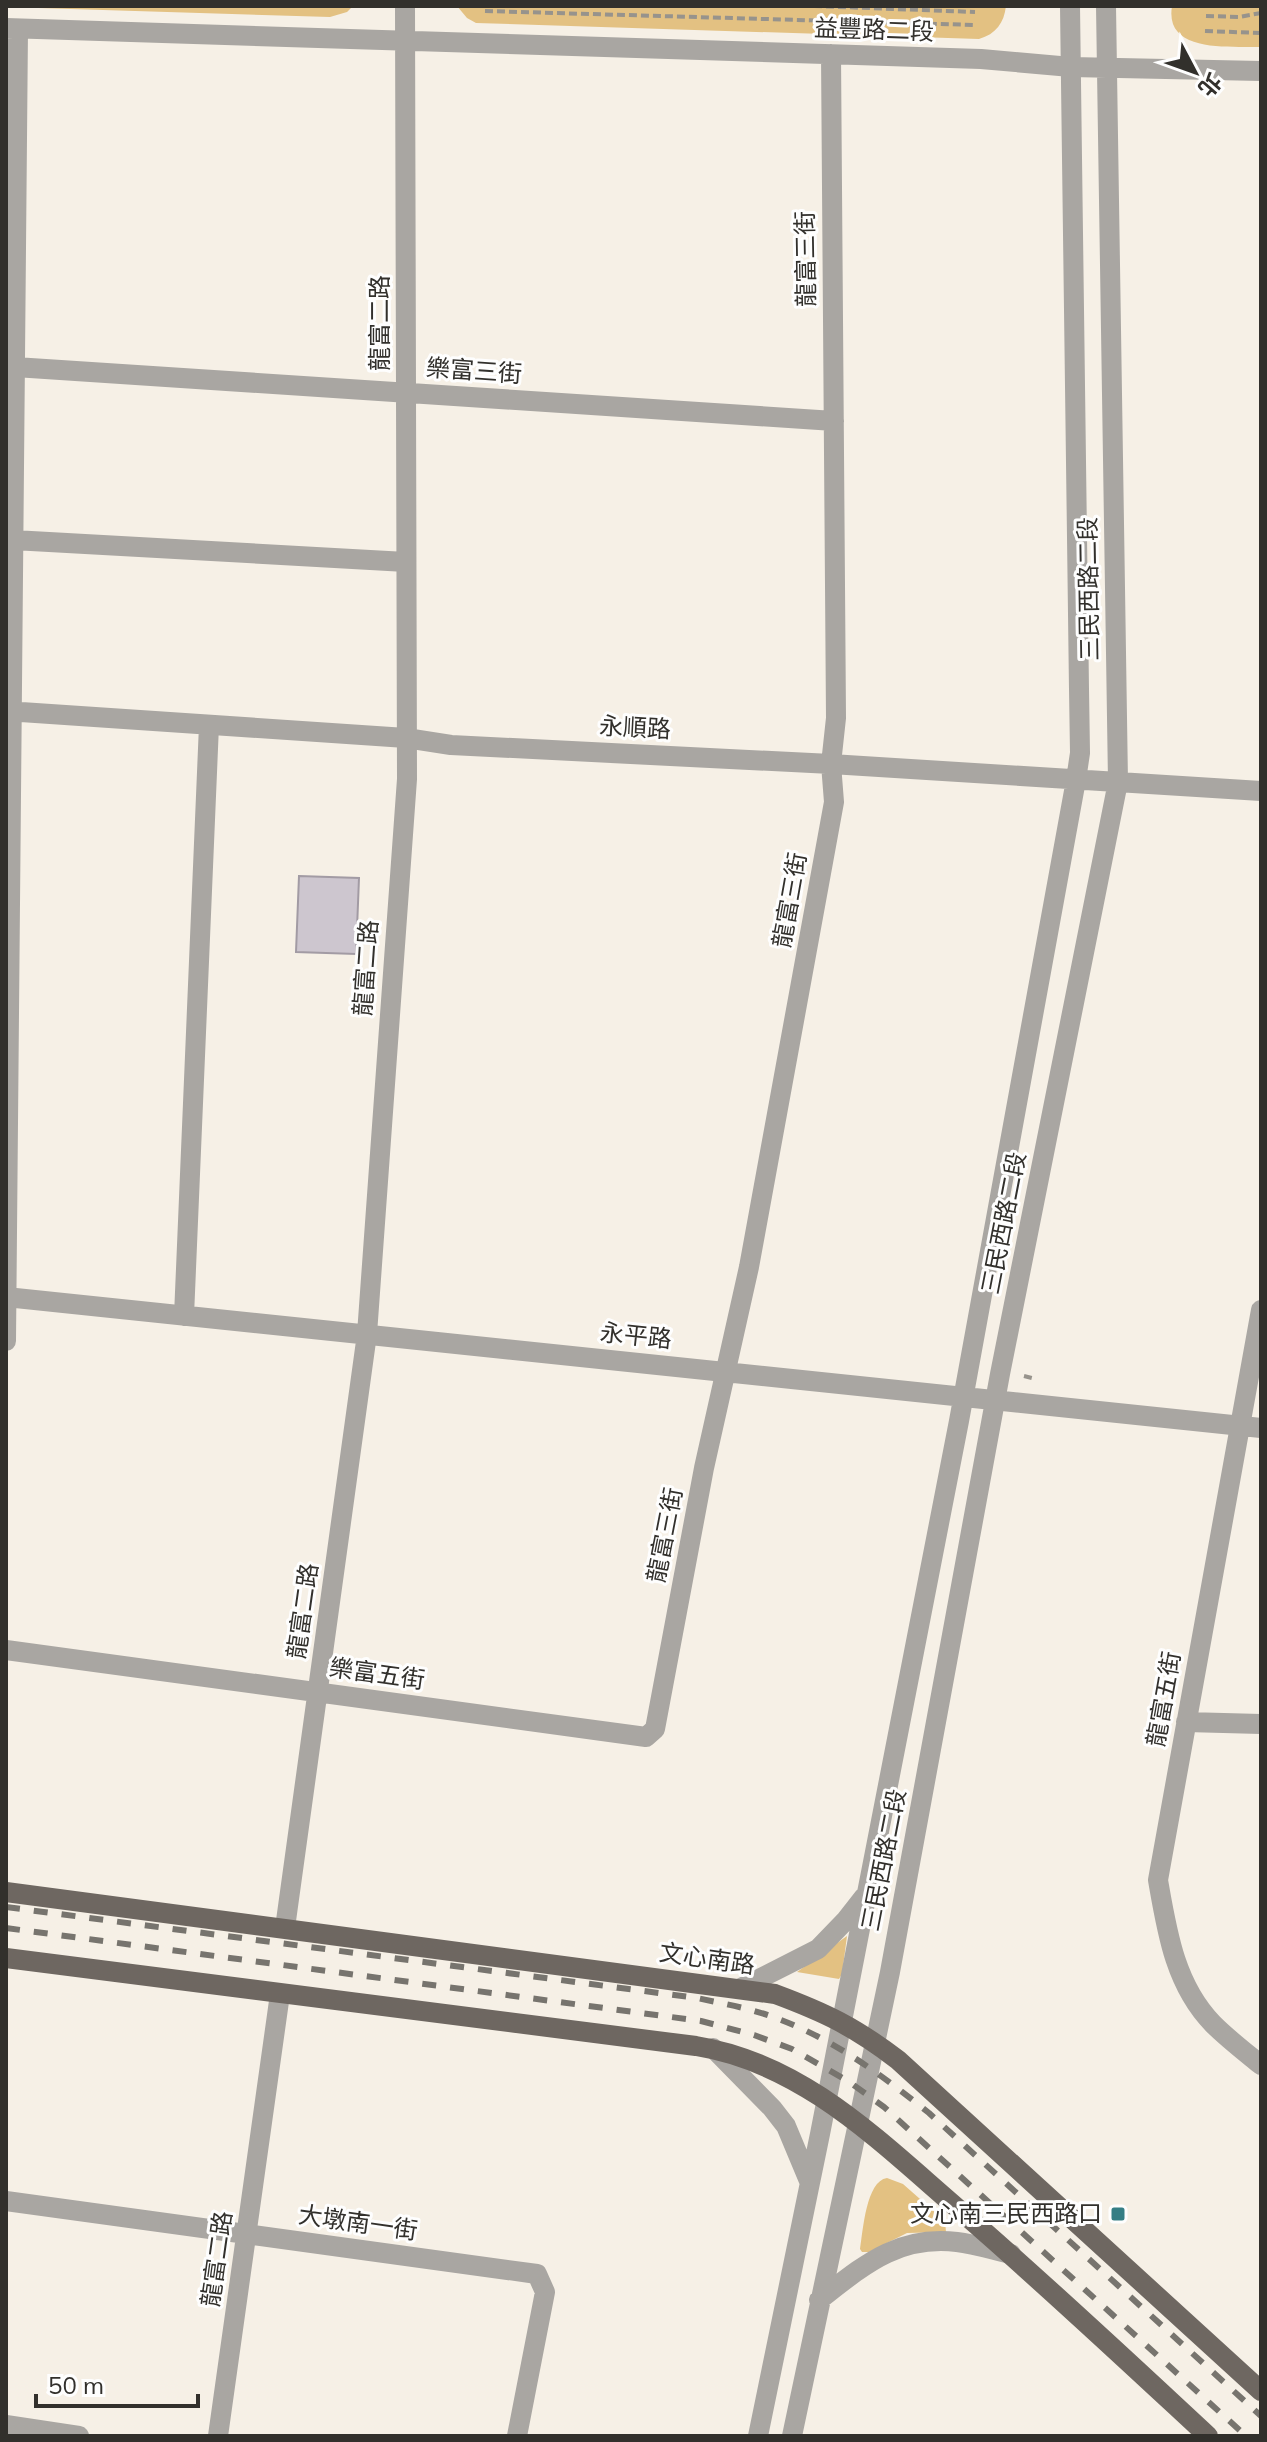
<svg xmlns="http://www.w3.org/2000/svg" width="1267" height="2442" viewBox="0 0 1267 2442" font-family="Mulish,'Noto Sans TC',sans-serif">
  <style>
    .green { fill: #e3c182 }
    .building { fill: #cdc6cf; stroke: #a29ba4; stroke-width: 2 }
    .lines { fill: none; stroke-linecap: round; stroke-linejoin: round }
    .path { stroke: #97938c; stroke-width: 4; stroke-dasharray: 8 4; stroke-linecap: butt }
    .minor { stroke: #a9a6a2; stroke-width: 20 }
    .major { stroke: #6e6761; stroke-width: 20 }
    .rail { stroke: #77746e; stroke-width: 6; stroke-dasharray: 14 14; stroke-linecap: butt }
    .poi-dot { fill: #357e84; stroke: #fefefe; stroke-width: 3 }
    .labels { text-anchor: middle; stroke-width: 6; stroke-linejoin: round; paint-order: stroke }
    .street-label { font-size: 24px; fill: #32302c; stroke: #fefefe }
    .poi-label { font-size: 24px; fill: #32302c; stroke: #fefefe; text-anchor: end }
  </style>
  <rect width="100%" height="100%" fill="#f6f0e6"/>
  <path class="green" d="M353,6l-6,6 -17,5 -324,-10z
    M457,6h549c-2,17 -10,28 -27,33l-503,-16 -9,-5z
    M1172,6h89v41c-31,-1 -97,7 -89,-41z
    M847,1936l-5,38 -3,5 -42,-7z
    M887,2178l16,6 42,37 1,11 -39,1 -38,19h-7l-2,-3c3,-18 6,-68 27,-71z"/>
  <path class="building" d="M299,876l60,2 -3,76 -60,-2z"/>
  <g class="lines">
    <path class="path" d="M814,6l161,6
      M485,11l490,14
      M1206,16l33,1 22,-4
      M1205,31l56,2
      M1024,1376l8,2"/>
    <path class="minor" d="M6,28l975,31 90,8 190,4
      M15,367l819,54
      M13,540l393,22
      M6,711l400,27 45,7 380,19 430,27
      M6,1297l1255,131
      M1261,1310l-103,570c9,52 17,105 55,144 15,15 32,28 48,41
      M184,1316l25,-591
      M6,1341l12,-1312
      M6,1650l640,87 9,-8 49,-261 45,-201 85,-465 -3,-38 5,-46 -5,-664
      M1186,1722l75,2
      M285,1928l82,-594 40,-555 -2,-773
      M739,1989l79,-40 28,-29 18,-23
      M713,2048l59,60 14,18 23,55
      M6,2201l531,73 8,18 -28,144
      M819,2300c44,-34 78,-65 138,-58 18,2 36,8 54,12
      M6,2425l73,11
      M218,2436l62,-442
      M758,2436l62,-302 139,-713 117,-641 4,-27 -1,-64 -9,-683
      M792,2436l98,-464 110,-598 118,-592 -12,-776"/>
    <path class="major" d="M6,1892l769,102c51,19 80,33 123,66l363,331
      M6,1958l690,88c106,17 181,93 260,161 86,74 169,152 252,229"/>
    <path class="rail" d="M6,1907l691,91c28,6 57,11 84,22 55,21 102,56 148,93l332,303
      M6,1928l695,93 53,14 38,14 56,32 36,26 362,329"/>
  </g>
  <rect class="poi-dot" x="1110" y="2206" width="16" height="16" rx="4"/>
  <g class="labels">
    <g class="street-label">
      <text transform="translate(874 30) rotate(2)" y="8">益豐路二段</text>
      <text transform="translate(806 259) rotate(-91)" y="8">龍富三街</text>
      <text transform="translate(380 323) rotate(-90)" y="8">龍富二路</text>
      <text transform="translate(474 371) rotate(4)" y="8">樂富三街</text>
      <text transform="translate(1089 589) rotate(-91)" y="8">三民西路二段</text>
      <text transform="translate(635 728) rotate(3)" y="8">永順路</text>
      <text transform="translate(790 900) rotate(-80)" y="8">龍富三街</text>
      <text transform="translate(366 968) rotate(-86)" y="8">龍富二路</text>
      <text transform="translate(1004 1223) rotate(-79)" y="8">三民西路二段</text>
      <text transform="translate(636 1336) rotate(6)" y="8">永平路</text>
      <text transform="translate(665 1535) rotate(-79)" y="8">龍富三街</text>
      <text transform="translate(303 1611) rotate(-82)" y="8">龍富二路</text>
      <text transform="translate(377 1674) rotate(8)" y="8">樂富五街</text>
      <text transform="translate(1164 1699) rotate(-80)" y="8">龍富五街</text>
      <text transform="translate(884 1860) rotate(-79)" y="8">三民西路二段</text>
      <text transform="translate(707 1959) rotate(8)" y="8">文心南路</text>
      <text transform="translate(358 2223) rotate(8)" y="8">大墩南一街</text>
      <text transform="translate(217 2259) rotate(-82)" y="8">龍富二路</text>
    </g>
    <g class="poi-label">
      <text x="1102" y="2222">文心南三民西路口</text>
    </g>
  </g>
  <rect width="1267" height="2442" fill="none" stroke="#32302c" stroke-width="16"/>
  <g transform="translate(1195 72) rotate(131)" stroke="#fefefe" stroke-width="6" paint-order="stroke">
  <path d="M0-6L14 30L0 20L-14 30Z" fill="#32302c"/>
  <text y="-12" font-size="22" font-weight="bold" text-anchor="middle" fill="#32302c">北</text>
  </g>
  <path d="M36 2394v12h162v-12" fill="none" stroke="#32302c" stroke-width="4"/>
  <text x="48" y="2394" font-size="24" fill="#32302c" stroke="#fefefe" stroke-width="6" paint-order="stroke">50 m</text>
</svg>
